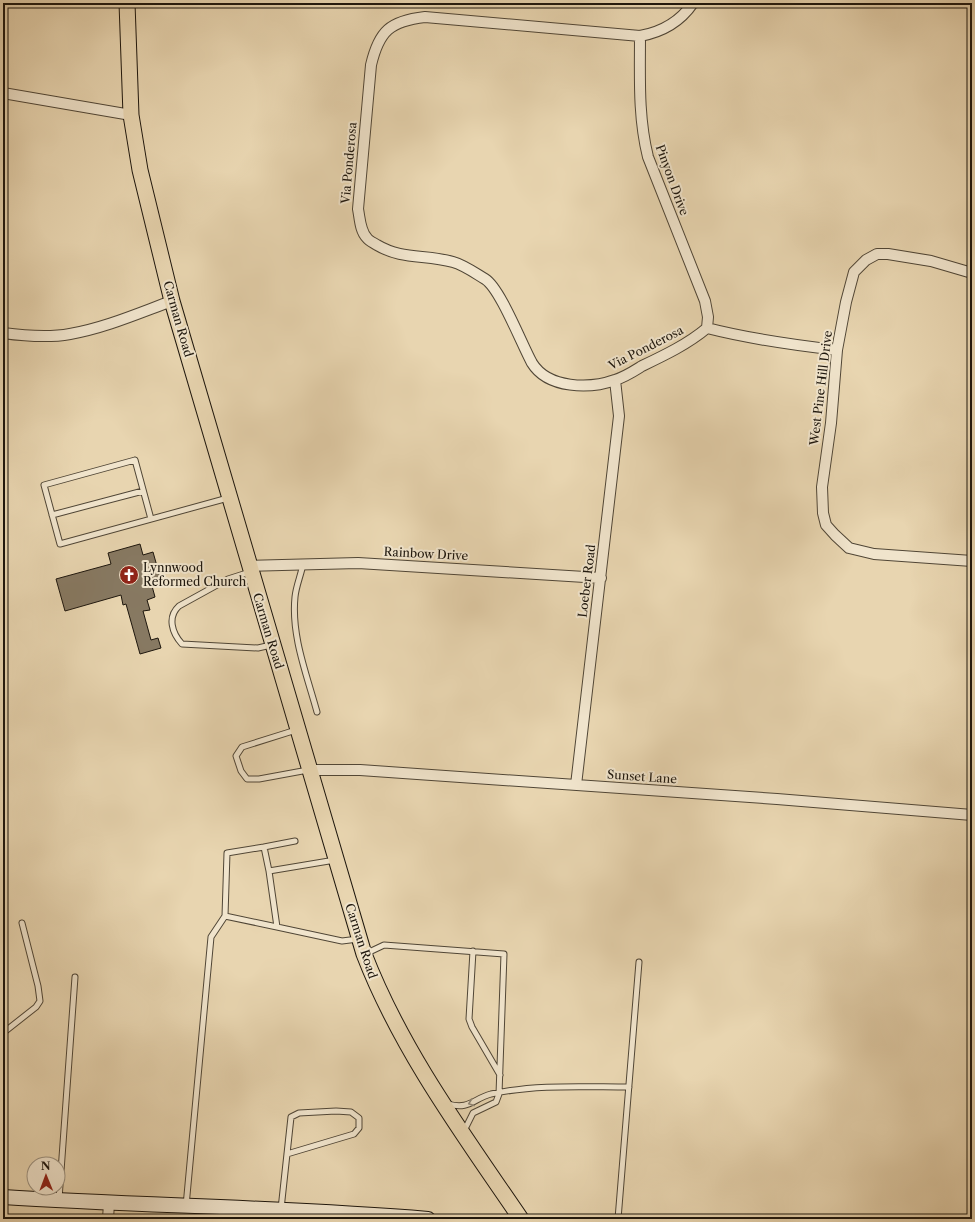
<svg xmlns="http://www.w3.org/2000/svg" width="975" height="1222" viewBox="0 0 975 1222" font-family="'Libre Caslon Text',serif">
  <style>
    .building { fill: #877962; stroke: #1d160d }
    .lines { fill: none; stroke-linecap: round; stroke-linejoin: round }
    .lane-casing { stroke: #504636; stroke-width: 7 }
    .street-casing { stroke: #504636; stroke-width: 12 }
    .secondary-casing { stroke: #1d160d; stroke-width: 16 }
    .primary-casing { stroke: #1d160d; stroke-width: 17 }
    .lane { stroke: #f0e4cc; stroke-width: 5 }
    .street { stroke: #f0e4cc; stroke-width: 10 }
    .secondary { stroke: #f0e4cc; stroke-width: 14 }
    .primary { stroke: #e8d5b0; stroke-width: 15 }
    .oneway { stroke: #918776 }
    .labels { text-anchor: middle; stroke-width: 4; stroke-linejoin: round; paint-order: stroke }
    .street-label { font-size: 12px; fill: #1d160d; stroke: #f0e4cc }
    .poi-label { font-size: 12px; fill: #1d160d; stroke: #f0e4cc; text-anchor: start }
  </style>
  <rect width="100%" height="100%" fill="#e8d5b0"/>
  <filter id="stains"><feTurbulence type="fractalNoise" baseFrequency=".005" numOctaves="4"/><feColorMatrix values="0 0 0 0 .2 0 0 0 0 .09 0 0 0 0 .02 0 0 0 .5 -.17"/></filter>
  <radialGradient id="worn" r=".72"><stop offset=".6" stop-color="#630" stop-opacity="0"/><stop offset="1" stop-color="#630" stop-opacity=".3"/></radialGradient>
  <path class="building" d="M140,544l3,11 10,-3 9,32 -10,2 3,11 -8,3 3,10 -7,1 8,29 7,-2 3,10 -21,6 -14,-50 -3,1 -2,-10 -56,16 -9,-32 55,-15 -3,-11z"/>
  <g class="lines">
    <g class="lane-casing">
      <path id="lane" d="M52,515l91,-24
        M151,519l-16,-59 -91,25 16,59 168,-46
        M303,564c-2,11 -7,22 -8,33 -4,39 12,78 22,115
        M250,572l-22,7 -49,27c-12,11 -7,27 3,38l76,4 13,-3
        M296,730l-54,17 -6,9 5,15 6,8h12l49,-9
        M264,847l31,-6
        M335,860l-66,11 8,56 65,14 16,-2
        M269,871l-5,-24 -37,6 -2,63 52,11
        M473,951l-4,68 3,8 28,48
        M365,954l19,-9 120,9 -5,140 -3,8 -23,11 -9,18
        M3,1033l33,-26 4,-6 -2,-15 -16,-63
        M448,1104c21,6 25,-5 43,-10 45,-10 92,-7 138,-7
        M59,1199l16,-222
        M186,1206l25,-269 14,-21
        M281,1209l10,-92 8,-4 37,-2 15,1 8,6v10l-5,6 -67,20
        M618,1219l21,-257"/>
    </g>
    <g class="street-casing">
      <path id="street" d="M693,3c-13,19 -31,29 -53,33l-215,-19c-35,4 -46,14 -54,48l-13,144c2,10 2,22 9,29 2,3 7,5 10,7 25,15 49,9 76,17 11,3 22,11 32,17 15,9 37,66 47,84 16,26 58,26 83,17 10,-3 19,-9 27,-14 23,-11 46,-22 65,-38 43,11 86,17 130,22
        M640,36c0,41 -2,81 8,121l57,144 3,16 -1,11
        M3,93l128,22
        M972,273l-41,-12 -43,-7h-11l-11,6 -12,12 -8,30 -9,48 -6,73 -9,64 1,26 3,12 9,10 14,13 25,6 98,7
        M3,333c22,3 45,5 67,1 35,-6 69,-21 102,-33
        M249,566l109,-3 243,15
        M309,770h51l417,29 195,16
        M576,785l43,-369 -4,-36
        M108,1219l1,-16"/>
    </g>
    <g class="secondary-casing">
      <path id="secondary" d="M3,1197c141,9 283,10 425,22"/>
    </g>
    <g class="primary-casing">
      <path id="primary" d="M127,3l4,112 9,55 32,131 192,653c37,96 99,180 157,265"/>
    </g>
    <use href="#lane" class="lane"/>
    <use href="#street" class="street"/>
    <use href="#secondary" class="secondary"/>
    <use href="#primary" class="primary"/>
  </g>
  <defs><path id="oneway-chevron" d="M-2-3.5L2.5 0L-2 3.5" fill="none" stroke-width="1.6" stroke-linecap="round" stroke-linejoin="round"/></defs>
  <use class="oneway" href="#oneway-chevron" transform="translate(471 1103) rotate(160)"/>
  <defs>
    <g id="church-disc" transform="scale(1)"><circle r="9.5" fill="#8f2418" stroke="#f0e4cc"/><path d="M-1.2-6h2.4v3.5h3.3v2.4h-3.3V6h-2.4V-.1h-3.3v-2.4h3.3Z" fill="#fff"/></g>
  </defs>
  <g fill-rule="evenodd">
    <use href="#church-disc" x="129" y="575"/>
  </g>
  <g class="labels">
    <g class="street-label">
      <text transform="translate(349 163) rotate(-85)" y="4">Via Ponderosa</text>
      <text transform="translate(672 180) rotate(70)" y="4">Pinyon Drive</text>
      <text transform="translate(178 319) rotate(74)" y="4">Carman Road</text>
      <text transform="translate(646 348) rotate(-27)" y="4">Via Ponderosa</text>
      <text transform="translate(821 388) rotate(-83)" y="4">West Pine Hill Drive</text>
      <text transform="translate(426 554) rotate(3)" y="4">Rainbow Drive</text>
      <text transform="translate(587 581) rotate(-83)" y="4">Loeber Road</text>
      <text transform="translate(268 631) rotate(73)" y="4">Carman Road</text>
      <text transform="translate(642 777) rotate(4)" y="4">Sunset Lane</text>
      <text transform="translate(361 941) rotate(72)" y="4">Carman Road</text>
    </g>
    <g class="poi-label">
      <text x="143" y="572">Lynnwood<tspan x="143" dy="14">Reformed Church</tspan></text>
    </g>
  </g>
  <rect width="975" height="1222" fill="none" stroke="#e8d5b0" stroke-width="16"/>
  <rect x="4" y="4" width="967" height="1214" fill="none" stroke="#1d160d" stroke-width="2"/>
  <rect x="8" y="8" width="959" height="1206" fill="none" stroke="#1d160d"/>
  <g transform="translate(46 1176) rotate(359)"><circle r="19" fill="#f0e4cc" stroke="#9c9280"/>
  <path d="M0-3L7 15L0 10L-7 15Z" fill="#8f2418"/>
  <text y="-6" font-size="11" font-weight="bold" text-anchor="middle" fill="#1d160d">N</text>
  </g>
  <rect width="100%" height="100%" filter="url(#stains)"/>
  <rect width="100%" height="100%" fill="url(#worn)"/>
</svg>
